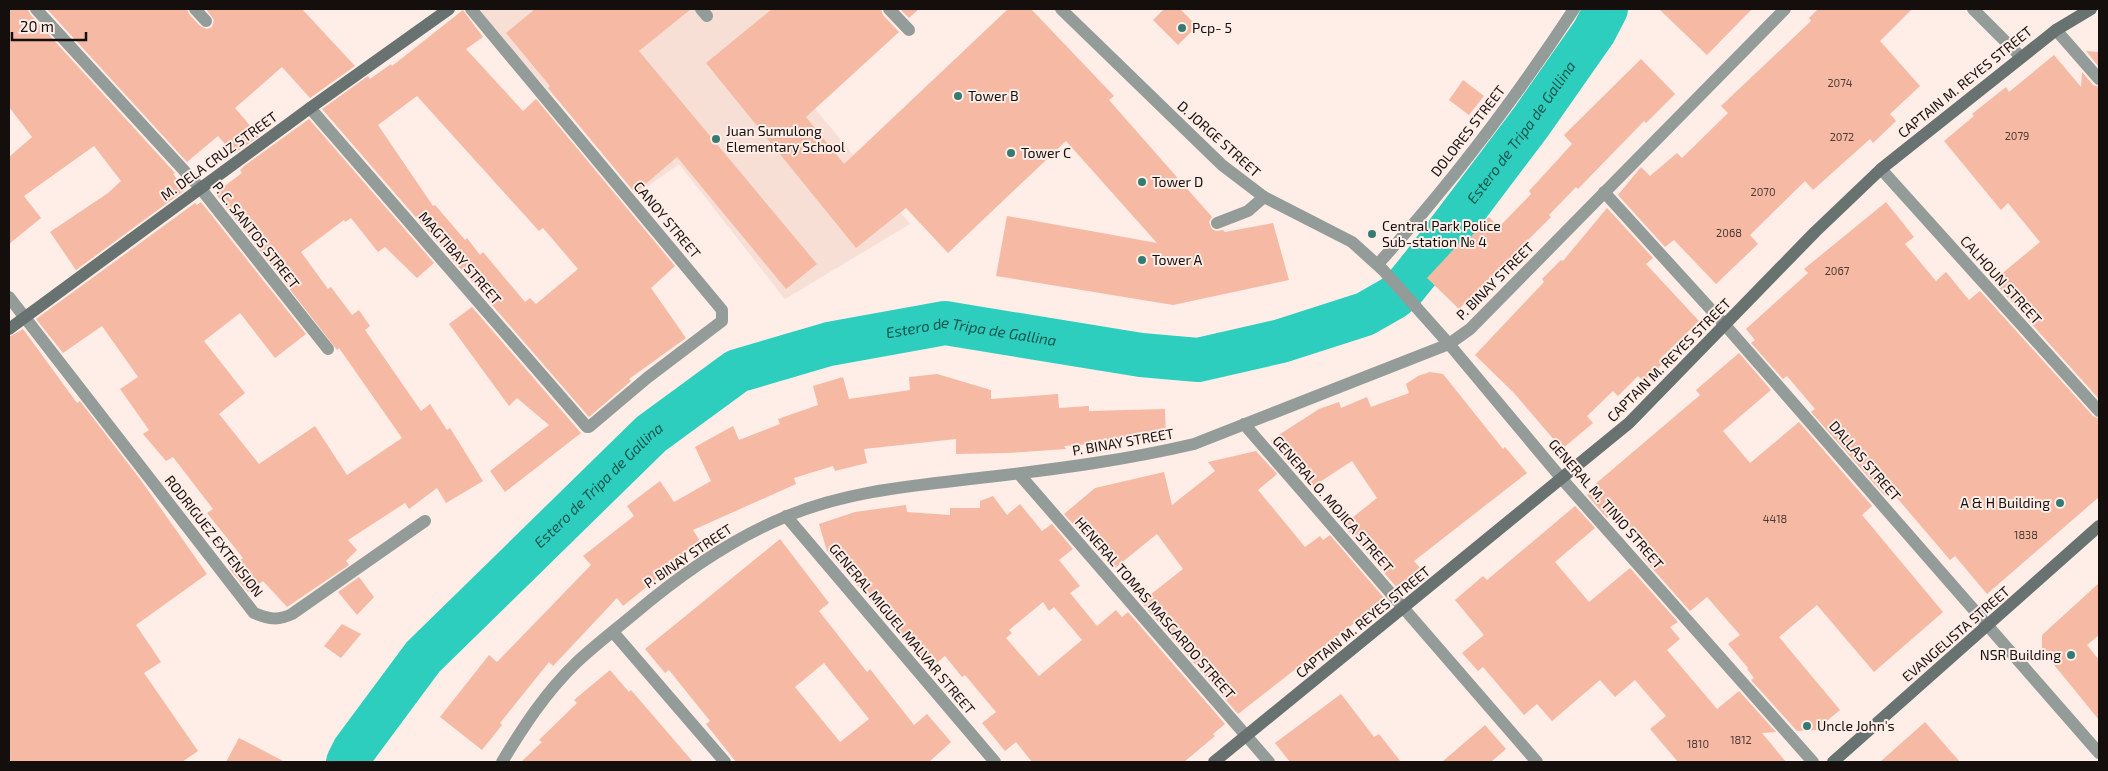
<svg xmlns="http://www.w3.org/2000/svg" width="2108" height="771" viewBox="0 0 2108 771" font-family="'Exo 2',sans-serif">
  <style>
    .built { fill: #f8dfd6 }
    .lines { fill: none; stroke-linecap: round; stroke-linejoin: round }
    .river { stroke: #2dcebd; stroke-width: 44 }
    .building { fill: #f6baa4; fill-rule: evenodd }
    .lane { stroke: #949c9a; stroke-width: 12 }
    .street { stroke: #949c9a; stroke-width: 12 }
    .secondary { stroke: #687371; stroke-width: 12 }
    .poi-dot { fill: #357b72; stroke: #ffede7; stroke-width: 2 }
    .labels { text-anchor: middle; stroke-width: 4; stroke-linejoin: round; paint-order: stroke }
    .number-label { font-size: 11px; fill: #4c3932 }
    .poi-label { font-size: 14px; fill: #140e0c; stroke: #ffede7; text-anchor: start }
    .street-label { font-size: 14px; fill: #140e0c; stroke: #ffede7 }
    .water-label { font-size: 15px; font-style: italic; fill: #15544c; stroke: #ffede7 }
  </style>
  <rect width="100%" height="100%" fill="#ffede7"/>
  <path class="built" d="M475,9h393l-78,69 120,146 -125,75 -106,-135 -39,28z"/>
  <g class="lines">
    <path class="river" id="s1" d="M348,762l6,-12 69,-93 228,-223 86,-63 92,-27 116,-21 196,32 57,5 83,-19 84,-27 28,-16 9,-7 21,-26 108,-143 63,-90 12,-23"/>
  </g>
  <path class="building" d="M9,9h19l2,5 145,159 -2,1 12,16 -109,80 -26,-38 58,-39 13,-12 -27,-35 -70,50 17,22 -32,26v-87l23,-20 -23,-30z
    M47,9h140l2,5 11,12 7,3 5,-2 2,-7 -8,-11h96l53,57 -45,32 -28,-31 -47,41 24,28 -25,18 -16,-18 -31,26z
    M535,9h156l-52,42 178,213 -31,25 -109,-132 -42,36 -87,-105 2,-2 -44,-53z
    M772,9h109l2,6 16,17 -93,85 38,47 164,-155h23l83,87 -5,4 103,117 -3,5 3,7 4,2 7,-1 2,2 48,-9 16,57 -116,25 -177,-29 11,-60 150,27 -91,-102 -118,112 -42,-45 -50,40 -150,-185z
    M900,9h19l-10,9z
    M1164,9h16l17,17 -19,19 -25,-25z
    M1659,9h93l-45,46z
    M1818,9h94l-32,32 40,45 -30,28 6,7 -23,22 -3,-4 -57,51 -8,-9 -55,54 8,9 -42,40 -42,-44 -9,7 -47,-52 23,-28 9,9 27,-23 5,5 46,-45 -7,-7 90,-85 -2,-3z
    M463,10l20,27 -17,12 57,62 13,-12 139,167 -24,22 35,50 -57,41 2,2 -42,36 -267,-308 46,-33 2,3 21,-15 1,2zM417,96l122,135 4,-3 35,41 -42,35 -6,-6 -5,4 -42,-50 -3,3 -13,-17 -2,2 -30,-35 -2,1 -55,-81z
    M2086,51l13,1v15z
    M2054,55l27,32 1,-15 11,13 6,2v312l-106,-118 47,-39 -32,-39 -7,7 -57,-69 30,-25 -2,-2 34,-27 3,5z
    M1641,59l34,35 -29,29 -2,-2 -66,68 -2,-2 -27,28 2,2 -92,92 -32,-31 39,-42 3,3 20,-22 10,10 32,-33 -2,-3 43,-47 -8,-9z
    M1463,80l21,16 -15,19 -20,-15z
    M309,119l125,144 -17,15 -32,-31 -7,5 -27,-34 -6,4 -1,-2 -43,32 27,37 3,-2 21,28 7,-5 11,16 -5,4 56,81 9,-7 17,26 3,-2 33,53 -37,22 -9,-15 -28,21 -4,-6 -57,37 9,10 -11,11 3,4 -62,42 -24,-26 -15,11 -19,-24 14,-10 -36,-45 6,-4 -40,-52 -7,4 -23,-27 6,-4 -29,-41 18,-12 -36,-51 -39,27 -27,-34 159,-116 2,2 4,-3 105,132 -31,24 -35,-45 -36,28 41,52 -26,21 40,50 56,-38 32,49 55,-37 -63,-90 -2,2 -122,-157 27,-20 -2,-3 4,-4z
    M1886,202l28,35 -9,7 31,37 10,-9 23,28 11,-9 113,125 6,3v78l-112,97 -32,-38 -5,4 -58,-68 -7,4 -74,-84 4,-3 -28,-33 -4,3 -32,-36 4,-3 -9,-11 62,-56 -4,-4z
    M1607,208l46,50 -7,6 53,57 -39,38 4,3 -20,20 -6,-6 -20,20 -5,-5 -26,25 6,7 -31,26 -48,-56 -39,-38 69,-73 -2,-3 19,-19 2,1z
    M472,307l109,126 -76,59 -15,-21 59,-46 -32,-27 -8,8 -60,-82z
    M23,329l54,74 3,-2 60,78 67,95 -71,51 25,37 -17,11 54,78 -16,11h-173v-425z
    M1739,353l32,37 -48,41 27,32 49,-41 73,84 -10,9 81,97 -69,60 -57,-67 -38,32 61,73 -24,20 -19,1 -46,-51 3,-2 -7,-9 1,-1 -20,-24 12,-9 -33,-38 -17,14 -48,-54 7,-6 -34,-40 -8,7 -20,-23 8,-7 -2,-2 107,-91 -4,-5z
    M1430,372l13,2 60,75 2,-2 22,26 -113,88 8,9 -24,19 -55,-64 34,-27 -25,-37 -40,26 -12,-18 -3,2 -6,-9 -2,2 -17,-20 -1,-4 48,-31 20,-7 2,6 26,-11 4,10 38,-14 -3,-9 12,-8z
    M937,374l54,16v9l67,-5 1,14 30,-2v5l76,-2 1,30 -75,1v4l-27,2 2,3 -57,4 -53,1v-15l-92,10 3,14 -32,8 -2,-5 -39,12 2,6 -103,46 7,11 -17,12 1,2 -16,11 2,2 -47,38 -6,-8 -64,68 -4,-4 -49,61 2,2 -20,25 -42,-33 49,-62 8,7 94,-97 -8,-9 51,-40 -7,-10 33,-25 14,21 37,-21 -16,-34 38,-21 6,14 41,-16 -2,-5 40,-14 -5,-19 30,-9 6,22 61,-9 -1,-13z
    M1256,451l21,23 -19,16 47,57 15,-11 3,4 7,-5 55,64 -147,115 -97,-112 42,-33 -26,-35 -42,34 -26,-33 -3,3 -22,-24 31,-26 69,-16 8,33 43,-34 -7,-9z
    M993,496l14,19 13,-11 22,27 10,-7 21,25 -14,11 21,26 -10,7 27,33 19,-16 6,7 6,-5 97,112 -12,10 2,2 -31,26h-152l-16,-20 -11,9 -23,-28 14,-11 -31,-37 -3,2 -17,-21 -15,12 -103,-117 -8,-27 36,-12 51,-7 1,7 43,3v-7h30v-7zM1043,602l6,9 5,-4 28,33 -43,36 -33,-38 6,-5 -3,-3z
    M1575,506l20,22 -40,34 34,40 41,-34 48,54 -8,5 10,12 -13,11 50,59 22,-18 37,41 -14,1 24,29h-108l-28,-33 16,-13 -31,-36 -20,17 -15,-17 -48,41 -15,-17 -13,11 -41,-48 -5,4 -16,-18 22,-18 -29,-35 28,-24 4,4z
    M780,539l49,64 -10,8 48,61 3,-3 44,56 13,-11 24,28 -22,20h-193l-30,-38 4,-3 -41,-51 -4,3 -20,-24zM824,663l45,56 -29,23 -45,-55z
    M359,577l15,20 -17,18 -19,-23z
    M2099,583v52l-12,10 12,15v60l-57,-70v-15z
    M342,624l19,10 -20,24 -17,-12z
    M610,670l19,22 2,-2 62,72h-172l21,-20 -3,-2 38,-37 -3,-3z
    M1341,694l33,43 5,-3 22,28h-111l-15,-19z
    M1925,722l35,40h-80z
    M1485,725l21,24 -15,13h-49z
    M239,738l46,24h-59z"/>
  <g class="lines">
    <path class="lane" d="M195,9l11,12
      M701,9l6,7
      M1217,223l31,-12 16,-14"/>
    <path class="street" d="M36,9l165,180 127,160
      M889,9l20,21
      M1061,9l161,156 42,32 88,45 31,28 66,74 113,135 251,283
      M1973,9l48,48
      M2056,30l43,49
      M310,108l277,319h2l58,-49 75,-57v-11l-251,-301
      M1881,169l218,242
      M1604,192l121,133 374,428
      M1378,264c72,-79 137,-165 196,-255
      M9,297l245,316c15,6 24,8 38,1l133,-93
      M1244,424l293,338
      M1019,474l250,288
      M786,516l209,246
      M613,632l112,130
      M502,762c21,-35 44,-70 74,-99 18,-17 39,-33 58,-49 46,-39 95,-74 151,-97 64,-27 135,-32 203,-40 69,-8 138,-17 206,-33l255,-100 21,-15 315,-320"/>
    <path class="secondary" d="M9,329l301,-221 139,-99
      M1214,762l415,-339 186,-191 66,-63 175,-139 35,-21
      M1833,762l266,-236"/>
  </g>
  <g class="poi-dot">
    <circle cx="1182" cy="28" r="5"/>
    <circle cx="958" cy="96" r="5"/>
    <circle cx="716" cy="139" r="5"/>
    <circle cx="1011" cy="153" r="5"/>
    <circle cx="1142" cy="182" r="5"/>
    <circle cx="1372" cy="234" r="5"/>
    <circle cx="1142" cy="260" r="5"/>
    <circle cx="2060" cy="503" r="5"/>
    <circle cx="2071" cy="655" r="5"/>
    <circle cx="1807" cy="726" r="5"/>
  </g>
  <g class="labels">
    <g class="number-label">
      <text x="1840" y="87">2074</text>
      <text x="2017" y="140">2079</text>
      <text x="1842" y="141">2072</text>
      <text x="1763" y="196">2070</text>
      <text x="1729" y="237">2068</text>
      <text x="1837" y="275">2067</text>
      <text x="1775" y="523">4418</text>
      <text x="2026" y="539">1838</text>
      <text x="1741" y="744">1812</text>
      <text x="1698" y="748">1810</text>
    </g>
    <g class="poi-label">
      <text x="1192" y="33">Pcp- 5</text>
      <text x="968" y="101">Tower B</text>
      <text x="726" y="136">Juan Sumulong<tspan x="726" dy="16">Elementary School</tspan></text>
      <text x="1021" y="158">Tower C</text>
      <text x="1152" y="187">Tower D</text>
      <text x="1382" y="231">Central Park Police<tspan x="1382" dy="16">Sub-station № 4</tspan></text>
      <text x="1152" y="265">Tower A</text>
      <text x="2050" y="508" text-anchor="end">A &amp; H Building</text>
      <text x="2061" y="660" text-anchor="end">NSR Building</text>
      <text x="1817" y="731">Uncle John's</text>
    </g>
    <g class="street-label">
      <text transform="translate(1965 82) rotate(-39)" y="5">CAPTAIN M. REYES STREET</text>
      <text transform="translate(1468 131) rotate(-52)" y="5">DOLORES STREET</text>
      <text transform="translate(1219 139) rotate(42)" y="5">D. JORGE STREET</text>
      <text transform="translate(219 156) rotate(-36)" y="5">M. DELA CRUZ STREET</text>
      <text transform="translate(667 220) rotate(50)" y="5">CANOY STREET</text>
      <text transform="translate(256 235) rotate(52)" y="5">P. C. SANTOS STREET</text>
      <text transform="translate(460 258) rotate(49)" y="5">MAGTIBAY STREET</text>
      <text transform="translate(2001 280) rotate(48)" y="5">CALHOUN STREET</text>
      <text transform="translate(1495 281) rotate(-45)" y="5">P. BINAY STREET</text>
      <text transform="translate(1669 360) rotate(-45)" y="5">CAPTAIN M. REYES STREET</text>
      <text transform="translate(1123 442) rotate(-10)" y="5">P. BINAY STREET</text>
      <text transform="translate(1865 461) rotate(49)" y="5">DALLAS STREET</text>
      <text transform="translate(1333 504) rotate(49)" y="5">GENERAL O. MOJICA STREET</text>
      <text transform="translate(1606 504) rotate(49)" y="5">GENERAL M. TINIO STREET</text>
      <text transform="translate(214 536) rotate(52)" y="5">RODRIGUEZ EXTENSION</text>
      <text transform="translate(688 556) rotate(-34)" y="5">P. BINAY STREET</text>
      <text transform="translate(1155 608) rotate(49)" y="5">HENERAL TOMAS MASCARDO STREET</text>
      <text transform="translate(1363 622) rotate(-39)" y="5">CAPTAIN M. REYES STREET</text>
      <text transform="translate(902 629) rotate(50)" y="5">GENERAL MIGUEL MALVAR STREET</text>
      <text transform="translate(1956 634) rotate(-41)" y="5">EVANGELISTA STREET</text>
    </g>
    <g class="water-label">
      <text dy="5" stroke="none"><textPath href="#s1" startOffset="1440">Estero de Tripa de Gallina</textPath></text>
      <text dy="5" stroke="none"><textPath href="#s1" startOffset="795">Estero de Tripa de Gallina</textPath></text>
      <text dy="5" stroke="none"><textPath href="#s1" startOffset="375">Estero de Tripa de Gallina</textPath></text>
    </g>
  </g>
  <rect width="2108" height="771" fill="none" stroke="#140e0c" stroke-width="20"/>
  <path d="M12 32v8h74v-8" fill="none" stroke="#140e0c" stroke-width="2.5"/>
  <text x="20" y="32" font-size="15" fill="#140e0c" stroke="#ffede7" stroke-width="4" paint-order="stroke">20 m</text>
</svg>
